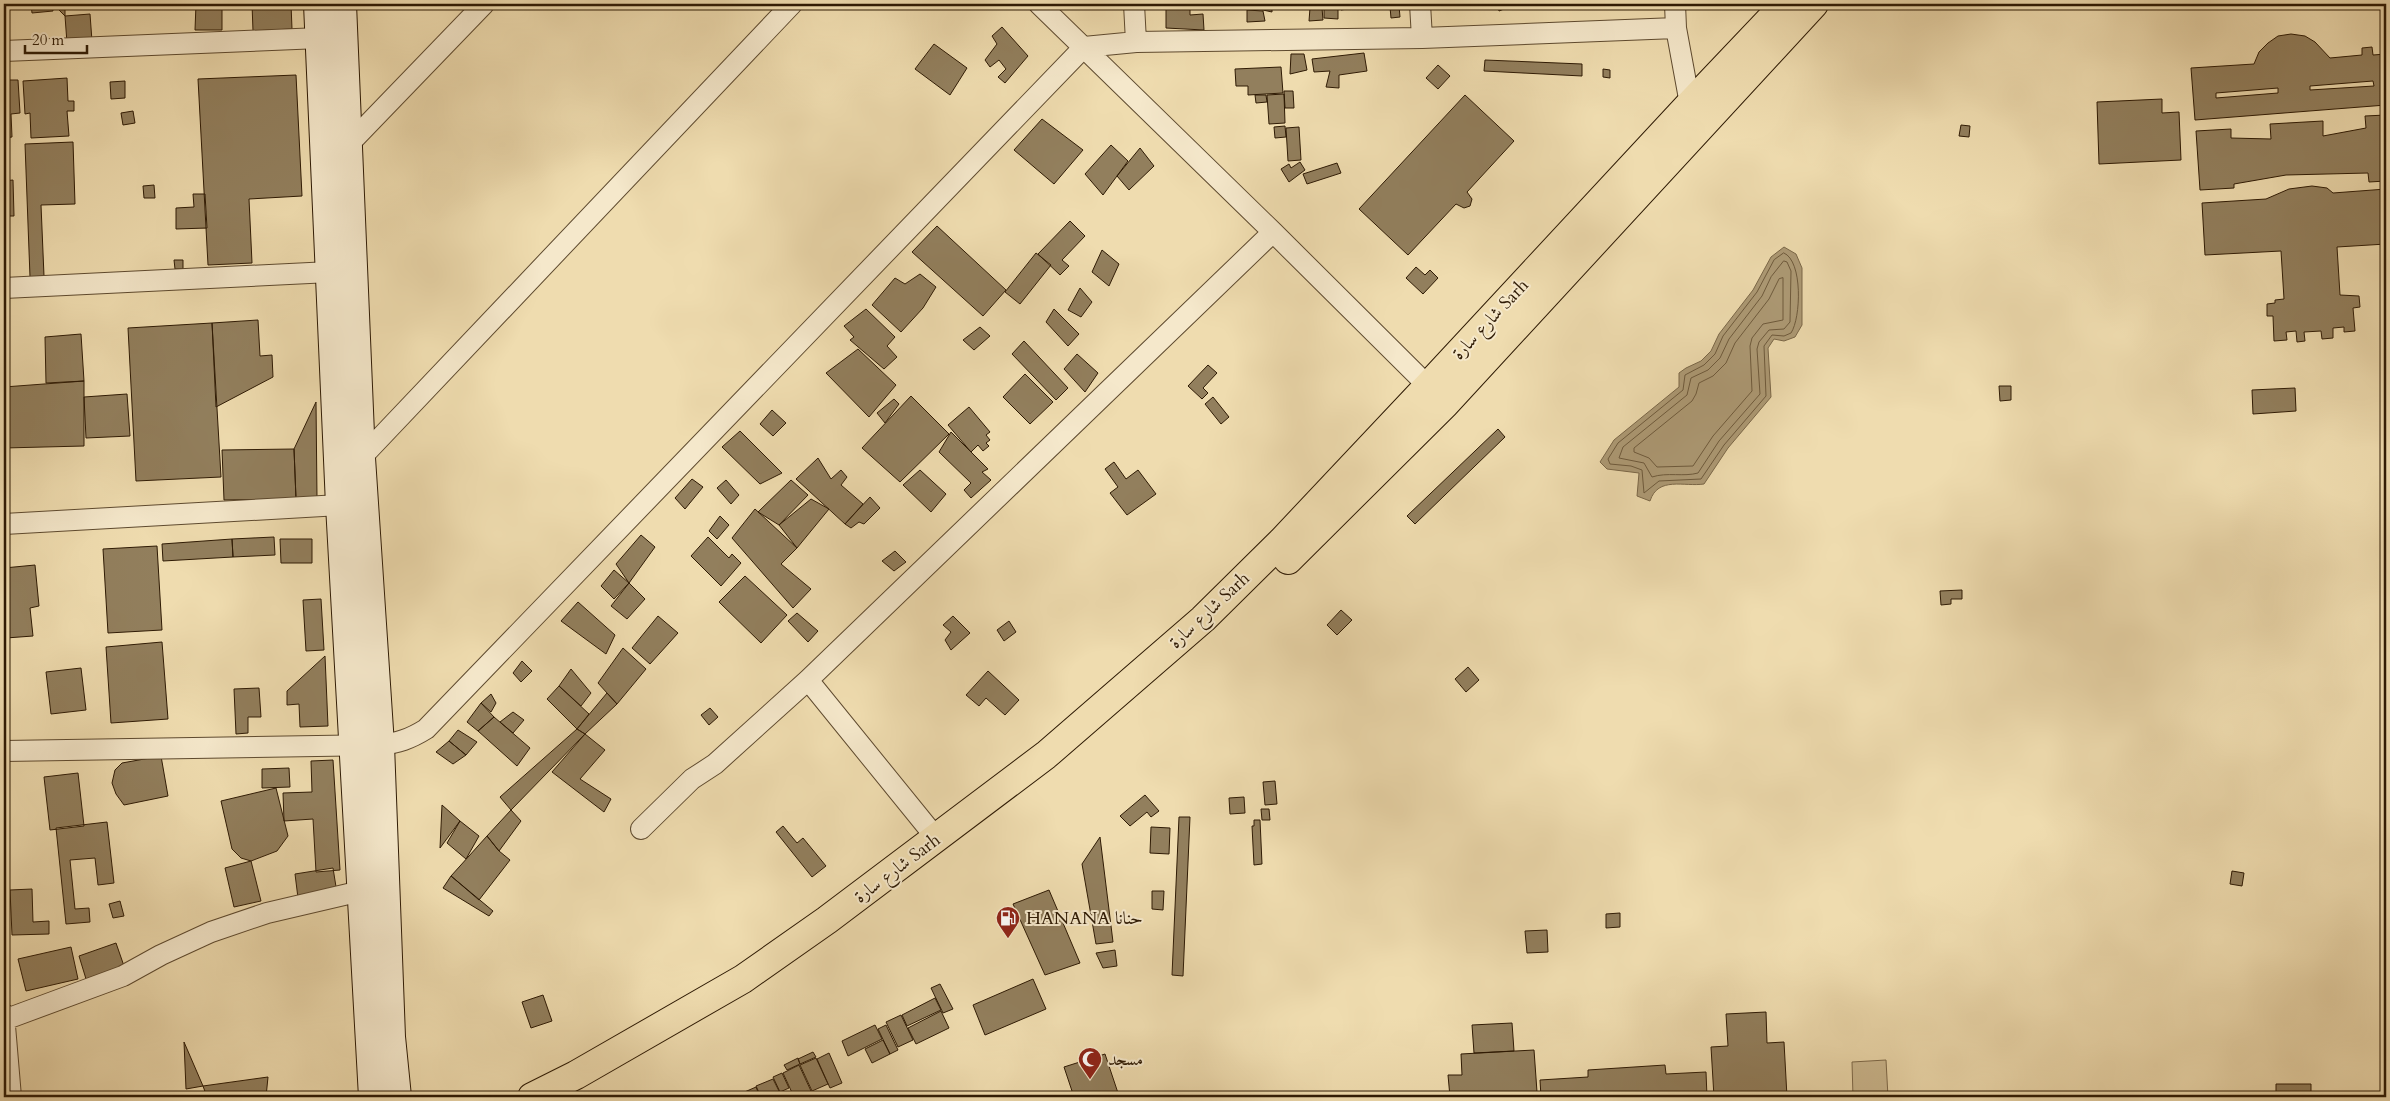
<svg xmlns="http://www.w3.org/2000/svg" width="2390" height="1101" viewBox="0 0 2390 1101" font-family="Cardo,Amiri,serif">
  <style>
    .green { fill: #cebb92; stroke: #7e6a4b }
    .water { fill: #ad9a75; stroke: #7a6748 }
    .lines { fill: none; stroke-linecap: round; stroke-linejoin: round }
    .shore { stroke: #6e5a3c; stroke-width: 1 }
    .building { fill: #927f5d; stroke: #2e1a04; fill-rule: evenodd }
    .street-casing { stroke: #5e4a2f; stroke-width: 22 }
    .secondary-casing { stroke: #2e1a04; stroke-width: 30 }
    .highway-casing { stroke: #2e1a04; stroke-width: 30 }
    .street { stroke: #f5e8cb; stroke-width: 20 }
    .secondary { stroke: #f5e8cb; stroke-width: 28 }
    .highway { stroke: #efdcaf; stroke-width: 28 }
    .labels { text-anchor: middle; stroke-width: 4; stroke-linejoin: round; paint-order: stroke }
    .street-label { font-size: 18px; fill: #2e1a04; stroke: #f5e8cb }
    .poi-label { font-size: 18px; fill: #2e1a04; stroke: #f5e8cb; text-anchor: start }
  </style>
  <rect width="100%" height="100%" fill="#efdcaf"/>
  <filter id="stains"><feTurbulence type="fractalNoise" baseFrequency=".004" numOctaves="4"/><feColorMatrix values="0 0 0 0 .2 0 0 0 0 .09 0 0 0 0 .02 0 0 0 .5 -.17"/></filter>
  <radialGradient id="worn" r=".72"><stop offset=".6" stop-color="#630" stop-opacity="0"/><stop offset="1" stop-color="#630" stop-opacity=".3"/></radialGradient>
  <path class="green" d="M1886,1060l2,37h-35l-1,-35z"/>
  <path class="water" d="M1784,247l12,7 6,14v57l-7,12 -11,4 -10,-2 -6,9 3,49 -43,51 -24,36c-20,3 -46,-8 -54,17l-13,-5 2,-23 -32,-4 -7,-7 14,-22 65,-53v-14l7,-5 15,-7 10,-10 8,-17 34,-44 18,-33z"/>
  <g class="lines">
    <path class="shore" d="M1784,253c19,8 17,65 7,80l-7,3 -12,-1 -8,11 2,50 -42,49 -23,34 -42,2 -15,12 -2,-23 -11,-4 -21,-2 -2,-5 10,-16 65,-53 2,-15 19,-10 11,-11 8,-18 34,-44 17,-32z
      M1784,261l3,1 4,9 -1,51 -6,7 -15,1 -10,12 -2,7 3,45 -41,47 -21,32c-14,4 -31,-1 -46,4l-8,-14 -25,-5 4,-11 64,-52 4,-17 17,-8 12,-12 9,-19 33,-43 9,-19z
      M1783,278v42l-20,4 -11,14 -2,8 2,45 -39,45 -20,30 -36,1 -8,-9 -15,-6v-4l58,-47 4,-7 3,-11 14,-7 13,-13 9,-20 34,-44 10,-20z"/>
  </g>
  <path class="building" d="M31,4h21l1,7 -21,2z
    M53,4h12v12z
    M196,4h26v26h-27z
    M252,4h39l1,25 -39,2z
    M1190,4v11l13,-1 1,16 -38,-2v-23z
    M1254,4h18v8l-18,-4z
    M1324,4h14v15l-14,-1z
    M1341,4h11l1,4 -12,2z
    M1497,4h16l1,1 -15,6z
    M1399,6l1,11 -9,1 -1,-11z
    M1310,8h12l1,12 -14,1z
    M1247,10l16,1 2,10 -18,1z
    M90,14l2,27 -25,2 -2,-27z
    M1002,27l26,29 -23,27 -7,-6 8,-8 -7,-9 -9,7 -5,-7 12,-16 -5,-8z
    M2291,34l14,2 10,6 15,16 32,-3v-7l10,-1 1,8 13,-1v51l-191,15 -4,-52 63,-4 5,-12 9,-9 10,-7zM2373,81l1,5 -64,4v-4zM2278,88v5l-62,5v-5z
    M934,44l33,24 -17,27 -35,-26z
    M1364,53l3,18 -28,4v13l-13,-1 4,-16 -16,1 -2,-13z
    M1291,54h13l3,16 -17,4z
    M1485,60l97,4v12l-98,-5z
    M1438,65l12,11 -12,13 -12,-11z
    M1281,67l2,26 -35,2v-9h-12l-1,-17z
    M1603,69l7,1v8l-7,-1z
    M296,75l6,121 -53,3 3,64 -44,2 -10,-186z
    M67,78l1,23h6v10h-7l2,25 -38,2 -1,-25 -5,1 -2,-33z
    M4,80h14l2,33 -9,1 1,23 -8,1z
    M125,81v17l-14,1 -1,-17z
    M1284,91h9l1,17h-9z
    M1284,94l1,29 -16,1 -2,-29z
    M1255,95h11l1,7 -11,1z
    M1465,95l49,46 -47,51 5,7 -2,7 -6,2 -8,-4 -48,51 -49,-46z
    M2162,99v14l17,-1 2,48 -82,4 -2,-62z
    M133,111l2,12 -12,2 -2,-12z
    M2386,115v66l-17,1 -1,-9 -82,2 -52,9v4l-34,2 -4,-59 35,-2v9l40,1 -1,-15 53,-3v15l43,-8 -1,-12z
    M1042,119l41,31 -29,34 -40,-34z
    M1961,125l9,1 -1,11 -10,-1z
    M1285,126l1,11 -11,1 -1,-11z
    M1299,127l2,33 -13,1 -2,-33z
    M4,138l3,40h-3z
    M73,142l2,62 -34,1 3,71 -14,1 -5,-133z
    M1111,145l17,16 -25,34 -18,-21z
    M1140,148l14,18 -25,24 -12,-14z
    M1300,162l5,8 -16,12 -8,-13 8,-5 2,4z
    M1337,163l4,10 -34,11 -4,-10z
    M13,180l1,36h-10v-35z
    M154,185l1,13h-11l-1,-12z
    M2312,186l15,2 6,5 53,-4v55l-49,3 3,48 19,1 1,11 -7,1 2,23 -11,1v-5l-11,1v10l-11,1 -1,-8 -17,1 1,9 -8,1 -1,-11 -10,1 1,8 -13,1 -1,-25h-6v-12l8,-1v-3l9,-1 -3,-48 -76,4 -3,-52 64,-4 23,-10z
    M193,194h12l2,34 -31,1v-21l18,-1z
    M1070,221l15,15 -23,24 7,6 -9,9 -22,-21z
    M937,226l69,64 -23,26 -71,-64z
    M1102,250l17,14 -10,22 -17,-14z
    M1036,253l15,12 -31,39 -15,-12z
    M174,260h9v9h-8z
    M1416,267l9,8 5,-5 8,8 -15,16 -17,-16z
    M920,274l16,13 -13,21 -22,24 -29,-27 23,-27 10,6z
    M1080,288l12,14 -11,15 -13,-7z
    M866,309l29,28 -8,9 10,11 -13,12 -34,-29 4,-3 -10,-11z
    M1054,309l25,25 -11,12 -22,-24z
    M258,320l2,36 12,-1 1,22 -57,30 -4,-84z
    M212,323l9,154 -85,4 -8,-153z
    M980,327l10,9 -16,14 -11,-10z
    M81,334l3,47 -38,2 -1,-46z
    M1024,341l44,47 -12,12 -44,-46z
    M858,349l38,36 -27,32 -43,-44z
    M1077,354l21,19 -13,19 -21,-23z
    M1208,365l9,8 -14,15 5,5 -6,6 -14,-13z
    M1025,374l28,28 -23,22 -27,-27z
    M84,381v65l-80,2v-61z
    M1999,386h12v14l-11,1z
    M2295,388l1,23 -43,3 -1,-24z
    M127,394l3,42 -44,2 -2,-41z
    M911,396l38,38 -49,48 -38,-34z
    M1213,397l16,20 -8,7 -16,-20z
    M894,399l5,5 -14,19 -8,-10z
    M316,402l1,96 -21,1 -2,-50z
    M969,407l21,25 -4,3 4,5 -4,3 3,3 -6,5 -5,-6 -7,7 -23,-27z
    M772,410l14,13 -13,13 -13,-12z
    M1498,429l7,8 -90,87 -8,-8z
    M740,431l42,42 -22,11 -38,-37z
    M951,432l37,37 -6,3 9,8 -20,18 -7,-8 7,-7 -32,-31z
    M294,449l2,50 -72,1 -2,-50z
    M818,458l13,21 10,-9 6,7 -6,8 22,19 -18,20 -49,-45z
    M1114,462l12,17 12,-9 18,24 -29,21 -17,-22 8,-6 -13,-18z
    M920,470l26,24 -15,18 -28,-27z
    M692,479l11,8 -18,22 -10,-11z
    M726,480l13,15 -8,9 -14,-16z
    M791,480l17,15 -29,30 -21,-13z
    M870,497l10,11 -16,16 -5,-2 -8,6 -6,-4z
    M811,499l18,10 -32,39 -18,-23z
    M755,509l42,39 -16,16 30,25 -18,19 -61,-70z
    M720,516l9,9 -12,14 -8,-8z
    M641,535l14,12 -26,36 -13,-19z
    M274,537l1,18 -42,2 -1,-18z
    M708,537l21,21 3,-4 9,9 -20,23 -30,-30z
    M232,539l1,18 -70,4 -1,-17z
    M280,539h32v24h-31z
    M157,546l5,84 -54,3 -5,-84z
    M895,551l11,11 -12,9 -12,-10z
    M35,565l4,41 -9,2 3,28 -27,2 -2,-25v-45z
    M614,570l15,13 -15,16 -13,-13z
    M745,576l42,39 -26,28 -42,-41z
    M629,583l16,16 -18,20 -16,-13z
    M1962,590v9h-11v5l-10,1 -1,-14z
    M321,599l3,51 -18,1 -3,-51z
    M578,602l37,33 -9,19 -45,-33z
    M1341,610l11,10 -15,15 -10,-10z
    M797,613l21,18 -10,11 -20,-21z
    M658,616l20,17 -28,31 -18,-16z
    M953,616l17,17 -19,17 -6,-10 6,-8 -8,-7z
    M1009,621l7,11 -12,9 -7,-11z
    M162,642l6,77 -57,4 -5,-76z
    M623,648l23,21 -29,35 -19,-21z
    M325,656l3,70 -28,1 -1,-23 -12,1v-14z
    M522,661l10,10 -11,11 -8,-9z
    M1468,667l11,13 -13,12 -11,-13z
    M81,668l5,42 -35,4 -5,-42z
    M571,669l20,24 -10,13 -22,-20z
    M988,671l31,29 -14,15 -19,-17 -7,8 -13,-11z
    M559,686l30,28 -12,15 -30,-30z
    M259,688l2,29h-13v16l-12,1 -2,-45z
    M607,693l10,11 -32,30 -8,-5z
    M491,694l5,9 -5,9 -10,-9z
    M481,703l13,14 -16,14 -11,-9z
    M710,708l8,9 -9,8 -8,-10z
    M513,712l11,8 -11,13 -13,-11z
    M494,717l36,31 -13,18 -39,-35z
    M577,729l8,5 -74,76 -11,-13z
    M458,730l19,12 -11,13 -17,-14z
    M585,734l20,16 -25,29 31,20 -7,13 -52,-40z
    M449,741l17,14 -13,9 -17,-12z
    M161,756l7,40 -44,9 -8,-11 -4,-11 3,-13 7,-7z
    M333,760l7,110 -24,2 -3,-53 -29,2 -1,-28 29,-1 -1,-31z
    M289,768l1,19 -28,1v-19z
    M78,773l6,53 -34,4 -6,-53z
    M1275,781l2,23 -12,1 -2,-23z
    M276,788l12,48 -11,15 -26,10 -10,-3 -9,-9 -11,-48z
    M1145,795l14,16 -8,6 -4,-5 -17,14 -10,-10z
    M1244,797l1,16 -15,1 -1,-16z
    M442,805l18,16 -20,27z
    M1261,809h8l1,11h-8z
    M511,810l10,11 -22,30 -12,-15z
    M1179,817h11l-7,159 -11,-1z
    M1254,820h6l2,44 -8,1 -2,-39h2z
    M460,821l19,15 -13,23 -19,-16z
    M107,822l7,61 -16,2 -3,-27 -25,2 5,49 14,-1 1,14 -24,2 -10,-96z
    M783,826l14,17 6,-5 23,28 -14,11 -36,-45z
    M1151,827l19,1 -1,26 -19,-1z
    M487,836l12,15 11,9 -31,40 -28,-24z
    M1100,837l13,105 -17,2 -14,-80z
    M251,861l10,40 -27,6 -9,-39z
    M333,868l4,25 -39,5 -3,-24z
    M2232,871l12,2 -2,13 -12,-2z
    M451,876l42,35 -4,5 -46,-28z
    M32,889l1,33 16,-1v13l-37,1 -2,-45z
    M1049,890l31,73 -35,12 -32,-71z
    M1152,891h12l-1,19 -11,-1z
    M120,901l4,15 -11,2 -4,-14z
    M1620,913v14l-14,1v-14z
    M1547,930l1,22 -21,1 -2,-22z
    M116,943l8,23 -38,13 -7,-23z
    M71,947l7,32 -52,12 -8,-32z
    M1115,950l2,16 -14,2 -7,-15z
    M1033,979l13,30 -61,26 -12,-30z
    M940,984l13,25 -10,4 -12,-25z
    M543,995l9,26 -21,7 -9,-26z
    M935,998l6,12 -34,16 -5,-11z
    M941,1011l8,17 -33,16 -8,-16z
    M1766,1012l1,31 17,-1 3,55h-73l-3,-50 17,-1 -2,-32z
    M901,1015l12,25 -15,7 -12,-25z
    M1512,1023l2,28 -40,2 -2,-28z
    M875,1025l7,14 -34,17 -6,-15z
    M886,1025l12,25 -8,4 -12,-25z
    M883,1040l7,14 -18,9 -7,-14z
    M184,1042l19,44 -17,3z
    M1534,1050l3,42 -30,1 1,4h-58l-2,-22h14l-1,-21z
    M813,1052l3,5 -16,7 -2,-5z
    M829,1053l13,30 -12,5 -13,-29z
    M1105,1054l13,39 -12,4h-32l-10,-30z
    M798,1058l2,6 -13,6 -3,-5z
    M816,1058l12,26 -16,7 -12,-26z
    M799,1065l12,26 -17,6 -11,-24z
    M1665,1065l1,9 40,-2 1,25h-166l-1,-17 48,-3v-7z
    M782,1073l7,15 -9,4 -7,-15z
    M268,1077l-2,20h-59l-4,-11z
    M773,1079l7,14 -10,4h-9l-5,-11z
    M2276,1084h35v13h-35z
    M756,1087l4,10h-19l-1,-3z"/>
  <g class="lines">
    <g class="street-casing">
      <path id="street" d="M1039,4l234,228 155,154
        M1134,4l2,38
        M1420,4l2,34
        M1675,4l1,24 14,76
        M4,51l316,-13
        M348,145l136,-141
        M4,288l326,-16
        M361,458l431,-454
        M4,524l336,-19
        M808,680l129,159
        M4,751l376,-6c18,-2 30,-6 46,-16l658,-682 52,-5 286,-4 254,-10
        M641,829l51,-50 23,-15 93,-84 465,-448
        M4,1014l7,83
        M4,1020l119,-44 38,-21 50,-23 56,-19 94,-22"/>
    </g>
    <g class="secondary-casing">
      <path id="secondary" d="M318,4l22,501 33,592
        M342,4l19,454 19,287 11,292 6,60"/>
    </g>
    <g class="highway-casing">
      <path id="highway" d="M1288,560l157,-156 369,-400
        M532,1097l44,-22 167,-96 84,-59 219,-165 157,-136 79,-78 146,-155 262,-282 95,-100"/>
    </g>
    <use href="#street" class="street"/>
    <use href="#secondary" class="secondary"/>
    <use href="#highway" class="highway"/>
  </g>
  <defs>
    <g id="fuel-pin" transform="scale(1.25)"><path d="M0 17L-7.5 6A9.5 9.5 0 1 1 7.5 6Z" fill="#8f2418" stroke="#f5e8cb"/><path d="M-5.5-6h7V0h2V4h1.3V-2.5L3-4.5l.8-.8L6-3V5H2.5V1h-1V6h-7ZM-4.2-4.7v3.2H.2V-4.7Z" fill="#fff"/></g>
    <g id="mosque-pin" transform="scale(1.25)"><path d="M0 17L-7.5 6A9.5 9.5 0 1 1 7.5 6Z" fill="#8f2418" stroke="#f5e8cb"/><path d="M3.5-4.9A6 6 0 1 0 3.5 4.9A5 5 0 1 1 3.5-4.9Z" fill="#fff"/></g>
  </defs>
  <g fill-rule="evenodd">
    <use href="#fuel-pin" x="1008" y="918"/>
    <use href="#mosque-pin" x="1090" y="1059"/>
  </g>
  <g class="labels">
    <g class="street-label">
      <text transform="translate(1490 319) rotate(-47)" y="6">شارع سارة Sarh</text>
      <text transform="translate(1209 610) rotate(-43)" y="6">شارع سارة Sarh</text>
      <text transform="translate(897 868) rotate(-37)" y="6">شارع سارة Sarh</text>
    </g>
    <g class="poi-label">
      <text x="1026" y="924">HANANA حنانا</text>
      <text x="1108" y="1065">مسجد</text>
    </g>
  </g>
  <rect width="2390" height="1101" fill="none" stroke="#efdcaf" stroke-width="20"/>
  <rect x="5" y="5" width="2380" height="1091" fill="none" stroke="#2e1a04" stroke-width="2.5"/>
  <rect x="10" y="10" width="2370" height="1081" fill="none" stroke="#2e1a04"/>
  <path d="M25 45v8h62v-8" fill="none" stroke="#2e1a04" stroke-width="2.5"/>
  <text x="32" y="45" font-size="15" fill="#2e1a04" stroke="#f5e8cb" stroke-width="4" paint-order="stroke">20 m</text>
  <rect width="100%" height="100%" filter="url(#stains)"/>
  <rect width="100%" height="100%" fill="url(#worn)"/>
</svg>
